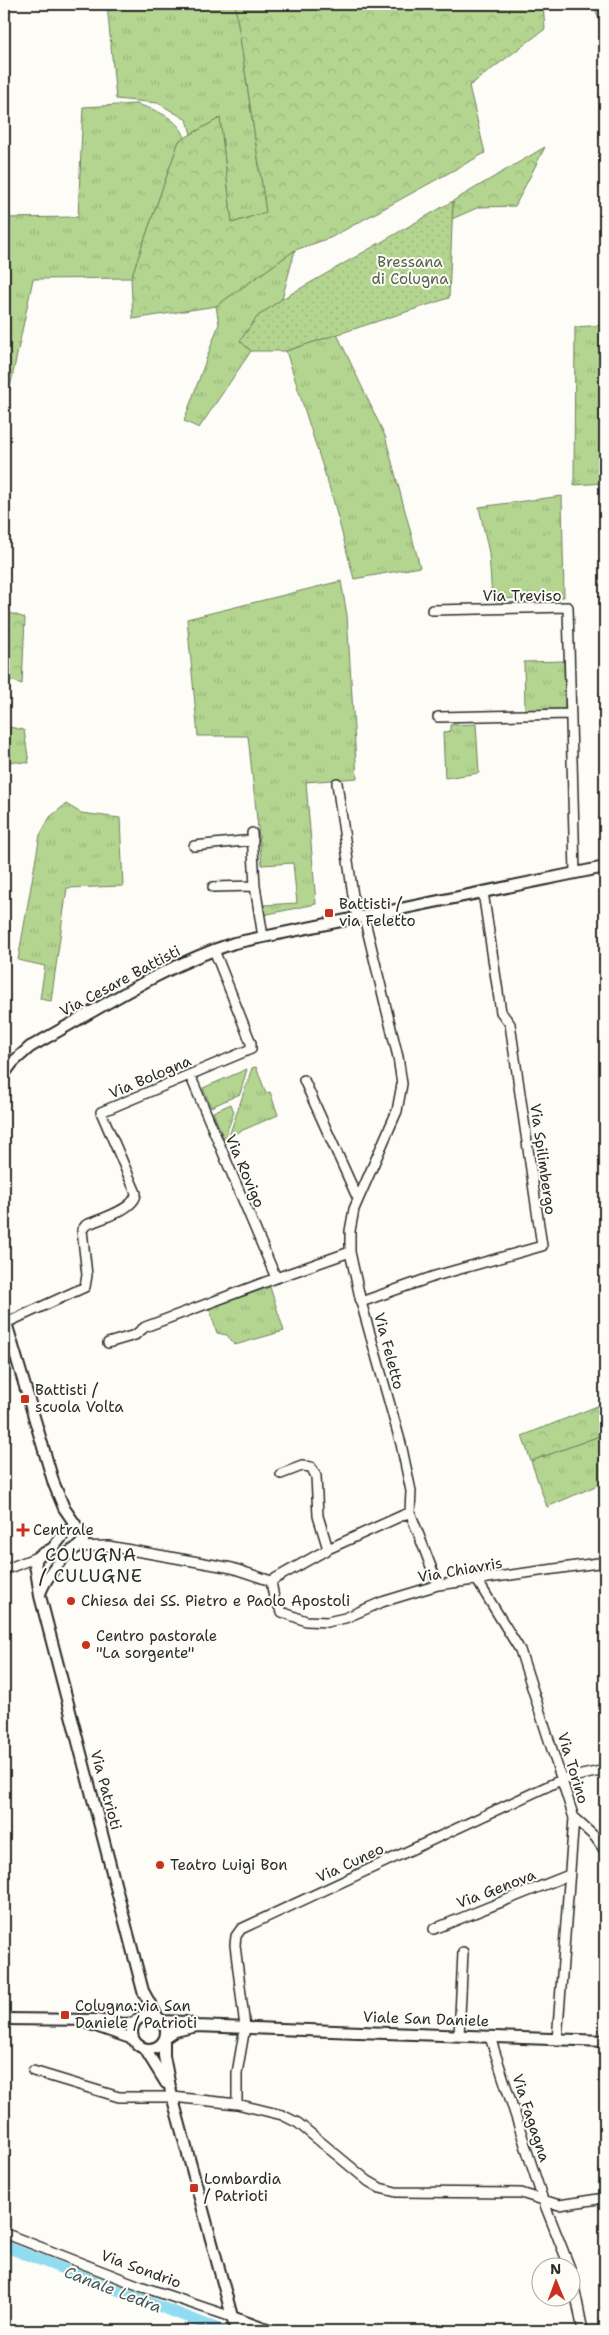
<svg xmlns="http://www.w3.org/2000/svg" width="609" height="2335" viewBox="0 0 609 2335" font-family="'Shantell Sans',sans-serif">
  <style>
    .grass { fill: url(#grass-tufts); stroke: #6f805e }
    .forest { fill: url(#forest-crowns); stroke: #6f805e }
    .park { fill: url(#park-dots); stroke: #6f805e }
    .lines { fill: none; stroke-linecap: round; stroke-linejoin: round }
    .canal { stroke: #90dcf0; stroke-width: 11 }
    .minor-casing { stroke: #2b2b2b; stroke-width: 12 }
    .tertiary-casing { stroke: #2b2b2b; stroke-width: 14 }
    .minor { stroke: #fdfcf7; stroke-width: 9 }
    .tertiary { stroke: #fdfcf7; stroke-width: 10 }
    .poi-dot { fill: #c8321e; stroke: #fdfcf7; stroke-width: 2 }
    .labels { text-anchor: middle; stroke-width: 4; stroke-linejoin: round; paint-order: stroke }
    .park-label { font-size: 15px; fill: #545e49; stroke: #fdfcf7 }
    .street-label { font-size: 15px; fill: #2b2b2b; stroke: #fdfcf7 }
    .poi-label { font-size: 15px; fill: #2b2b2b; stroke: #fdfcf7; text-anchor: start }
    .water-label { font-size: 16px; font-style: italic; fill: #44575c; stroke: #fdfcf7 }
    .quarter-label { font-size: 18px; letter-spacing: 1px; fill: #2b2b2b; stroke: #fdfcf7 }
  </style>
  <defs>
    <pattern id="grass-tufts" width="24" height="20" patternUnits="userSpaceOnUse" patternTransform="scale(1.25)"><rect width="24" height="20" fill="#b3d590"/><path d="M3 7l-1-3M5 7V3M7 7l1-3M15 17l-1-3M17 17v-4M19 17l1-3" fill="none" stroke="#9ab77c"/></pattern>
    <pattern id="forest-crowns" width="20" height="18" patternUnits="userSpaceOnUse" patternTransform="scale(1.25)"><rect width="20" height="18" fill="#b3d590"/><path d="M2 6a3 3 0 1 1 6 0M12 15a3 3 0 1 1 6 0" fill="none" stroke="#9ab77c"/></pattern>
    <pattern id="park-dots" width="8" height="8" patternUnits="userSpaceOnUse" patternTransform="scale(1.25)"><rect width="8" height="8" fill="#b3d590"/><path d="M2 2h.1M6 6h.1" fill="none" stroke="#9ab77c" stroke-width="1.8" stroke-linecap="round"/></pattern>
  </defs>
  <rect width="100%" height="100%" fill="#fdfcf7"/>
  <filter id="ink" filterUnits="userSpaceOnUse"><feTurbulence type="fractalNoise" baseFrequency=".02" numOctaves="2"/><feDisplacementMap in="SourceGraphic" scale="10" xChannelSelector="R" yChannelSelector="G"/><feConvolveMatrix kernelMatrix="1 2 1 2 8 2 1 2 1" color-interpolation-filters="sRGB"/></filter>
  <g filter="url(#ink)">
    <path class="grass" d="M107,4h128l31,208 -34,11 -12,-105 -29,16 -4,-14 -29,-17 -42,-4z
      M136,104c18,5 43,14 49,34l-6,3 -48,137 -98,1 -29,137v-198l74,-1 5,-110z
      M295,250l-13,49 -24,17 -18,25 11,10 -52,77 -15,-7 35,-97 -3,-18z
      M605,325v158l-31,2 1,-158z
      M337,334l48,102 35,131 -66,12 -21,-80 -47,-148z
      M562,496l2,101 -72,2 -3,-46 -10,-46z
      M341,581l6,34 10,163 -51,4 10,122 -53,11 1,-10 33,-2 -4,-40 -31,2 -14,-129h-50l-11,-117z
      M564,661l1,48 -40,1 -1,-48z
      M476,724l3,49 -34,5 -2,-45 7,-2v-6z
      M4,726l20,4 5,33 -25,-2z
      M66,804l15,9 39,5 3,68 -56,2 -16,113 -11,-2 5,-33 -27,-6 22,-125 10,-18z
      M256,1067l10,26 4,-1 8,23 -49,21 23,-68z
      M247,1069l-7,25 -29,13 -8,-19z
      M231,1104l3,8 -10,27 -11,-27z
      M270,1287l14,44 -49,14 -8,-10 -10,-2 -8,-25z
      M605,1434v48l-58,25 -16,-46z"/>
    <path class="forest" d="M235,4h308l2,25 -76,57 16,67 -155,85 -35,12 -79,56 -83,13 -2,-41 48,-137 41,-23 12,105 34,-11z
      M594,4h11v36z
      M545,147l-30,59 -36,1 -27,12 1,-18z
      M4,611l21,7 -3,66 -18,-6z
      M605,1403v31l-74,27 -9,-25z"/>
    <path class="park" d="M453,201l-4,97 -163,53h-35l-11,-10 17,-24 25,-18z"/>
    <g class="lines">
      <path class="canal" d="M4,2246l219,85"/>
      <g class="minor-casing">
        <path id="minor" d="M432,610l136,-3 7,266
          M438,717l132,-3
          M337,783l18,127 4,8
          M252,833l3,53 8,51
          M194,846l59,-6
          M213,887l42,-1
          M364,917l34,140 4,27 -5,27 -43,98 -4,22v21l11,50 40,142 10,47 -1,21 28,73
          M190,1075l86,203 74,-26
          M304,1080l53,117
          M361,1302l74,-26 107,-30 -32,-222 -9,-12 -18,-120
          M6,1323l79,-36 2,-12 -5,-45 4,-5c14,-6 50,-16 50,-32l-35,-81 150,-63v-6l-37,-93
          M108,1343l27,-8 10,-8 131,-49
          M281,1474l21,-8 9,1 5,9 2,40 10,33
          M79,1547l29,-1 124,22 39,13
          M4,1570l33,-13
          M477,1580l43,70 54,168 -17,222
          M271,1581l3,17 8,14 24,9 21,1 18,-4 37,-16 56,-17 167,-23
          M271,1581l57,-32 82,-37
          M574,1818l21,19 10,14
          M434,1929l135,-54
          M459,2036l4,-84
          M490,2037l53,163 27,68
          M33,2071l86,26h54l64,7 45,11 16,8 70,58 12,7 16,4 125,1 38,12 46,-7
          M237,2104v-31l8,-46 -10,-82 1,-9 5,-7 322,-150 42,-9
          M4,2233l136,53 92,31
          M572,2276l11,55"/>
      </g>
      <g class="tertiary-casing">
        <path id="tertiary" d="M4,1074l9,-12 17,-15c66,-36 132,-81 204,-104l371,-76
          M4,1316l50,168 10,24 20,29c-2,11 -13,12 -20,20 -8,8 -21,26 -24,37
          M36,1570l4,26 103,395 15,27
          M40,1574l-5,-7 2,-10 16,-9 14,-18 10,-1
          M132 2032a17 17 0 1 1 34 0a17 17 0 1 1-34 0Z
          M4,2019l92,1 28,4 10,-1
          M163,2021l23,1 11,4 -22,5 -9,6
          M87,2023l46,16
          M197,2026l408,15
          M164,2042v14l7,36 65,239
          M145,2049l21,34
          M232,2317l38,14"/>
      </g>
      <use href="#minor" class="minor"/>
      <use href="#tertiary" class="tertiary"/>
    </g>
  </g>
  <g class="poi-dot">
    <rect x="324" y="908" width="10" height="10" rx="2.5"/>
    <rect x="20" y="1394" width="10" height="10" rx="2.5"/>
    <path d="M20.5 1522.5h5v5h5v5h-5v5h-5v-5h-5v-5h5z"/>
    <circle cx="71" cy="1601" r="5"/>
    <circle cx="86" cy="1645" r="5"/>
    <circle cx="160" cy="1865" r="5"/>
    <rect x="60" y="2010" width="10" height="10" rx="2.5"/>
    <rect x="189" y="2183" width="10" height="10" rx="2.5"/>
  </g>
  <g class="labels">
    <g class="park-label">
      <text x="410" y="267">Bressana<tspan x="410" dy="17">di Colugna</tspan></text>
    </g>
    <g class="street-label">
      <text x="522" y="601">Via Treviso</text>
      <text transform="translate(120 981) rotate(-28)" y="5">Via Cesare Battisti</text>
      <text transform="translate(150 1077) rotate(-23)" y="5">Via Bologna</text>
      <text transform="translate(543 1159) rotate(82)" y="5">Via Spilimbergo</text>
      <text transform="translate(245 1171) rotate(67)" y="5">Via Rovigo</text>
      <text transform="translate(389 1351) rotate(75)" y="5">Via Feletto</text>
      <text transform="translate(460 1570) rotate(-10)" y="5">Via Chiavris</text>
      <text transform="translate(573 1768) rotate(73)" y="5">Via Torino</text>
      <text transform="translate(106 1790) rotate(75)" y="5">Via Patrioti</text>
      <text transform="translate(350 1863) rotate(-25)" y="5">Via Cuneo</text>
      <text transform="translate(496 1889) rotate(-21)" y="5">Via Genova</text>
      <text transform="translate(426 2019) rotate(2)" y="5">Viale San Daniele</text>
      <text transform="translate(531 2118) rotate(72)" y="5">Via Fagagna</text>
      <text transform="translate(141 2269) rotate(20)" y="5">Via Sondrio</text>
    </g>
    <g class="poi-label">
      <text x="339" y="909">Battisti /<tspan x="339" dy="17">via Feletto</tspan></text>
      <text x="35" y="1395">Battisti /<tspan x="35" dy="17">scuola Volta</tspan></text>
      <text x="33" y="1535">Centrale</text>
      <text x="81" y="1606">Chiesa dei SS. Pietro e Paolo Apostoli</text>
      <text x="96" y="1641">Centro pastorale<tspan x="96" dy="17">"La sorgente"</tspan></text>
      <text x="170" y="1870">Teatro Luigi Bon</text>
      <text x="75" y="2011">Colugna:via San<tspan x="75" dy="17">Daniele / Patrioti</tspan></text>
      <text x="204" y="2184">Lombardia<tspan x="204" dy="17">/ Patrioti</tspan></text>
    </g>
    <g class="water-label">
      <text transform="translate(113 2289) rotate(21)" y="6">Canale Ledra</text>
    </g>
    <g class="quarter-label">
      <text x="91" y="1561">COLUGNA<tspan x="91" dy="21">/ CULUGNE</tspan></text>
    </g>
  </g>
  <rect width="609" height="2335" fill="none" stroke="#fdfcf7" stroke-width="20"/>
  <rect x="10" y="10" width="589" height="2315" fill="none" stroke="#2b2b2b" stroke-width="2" filter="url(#ink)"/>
  <g transform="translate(556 2282) rotate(359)"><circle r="24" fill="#fdfcf7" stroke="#a9a8a5"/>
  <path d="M0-4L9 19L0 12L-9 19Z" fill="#c8321e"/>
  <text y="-8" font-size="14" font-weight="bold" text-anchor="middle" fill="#2b2b2b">N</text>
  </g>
</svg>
